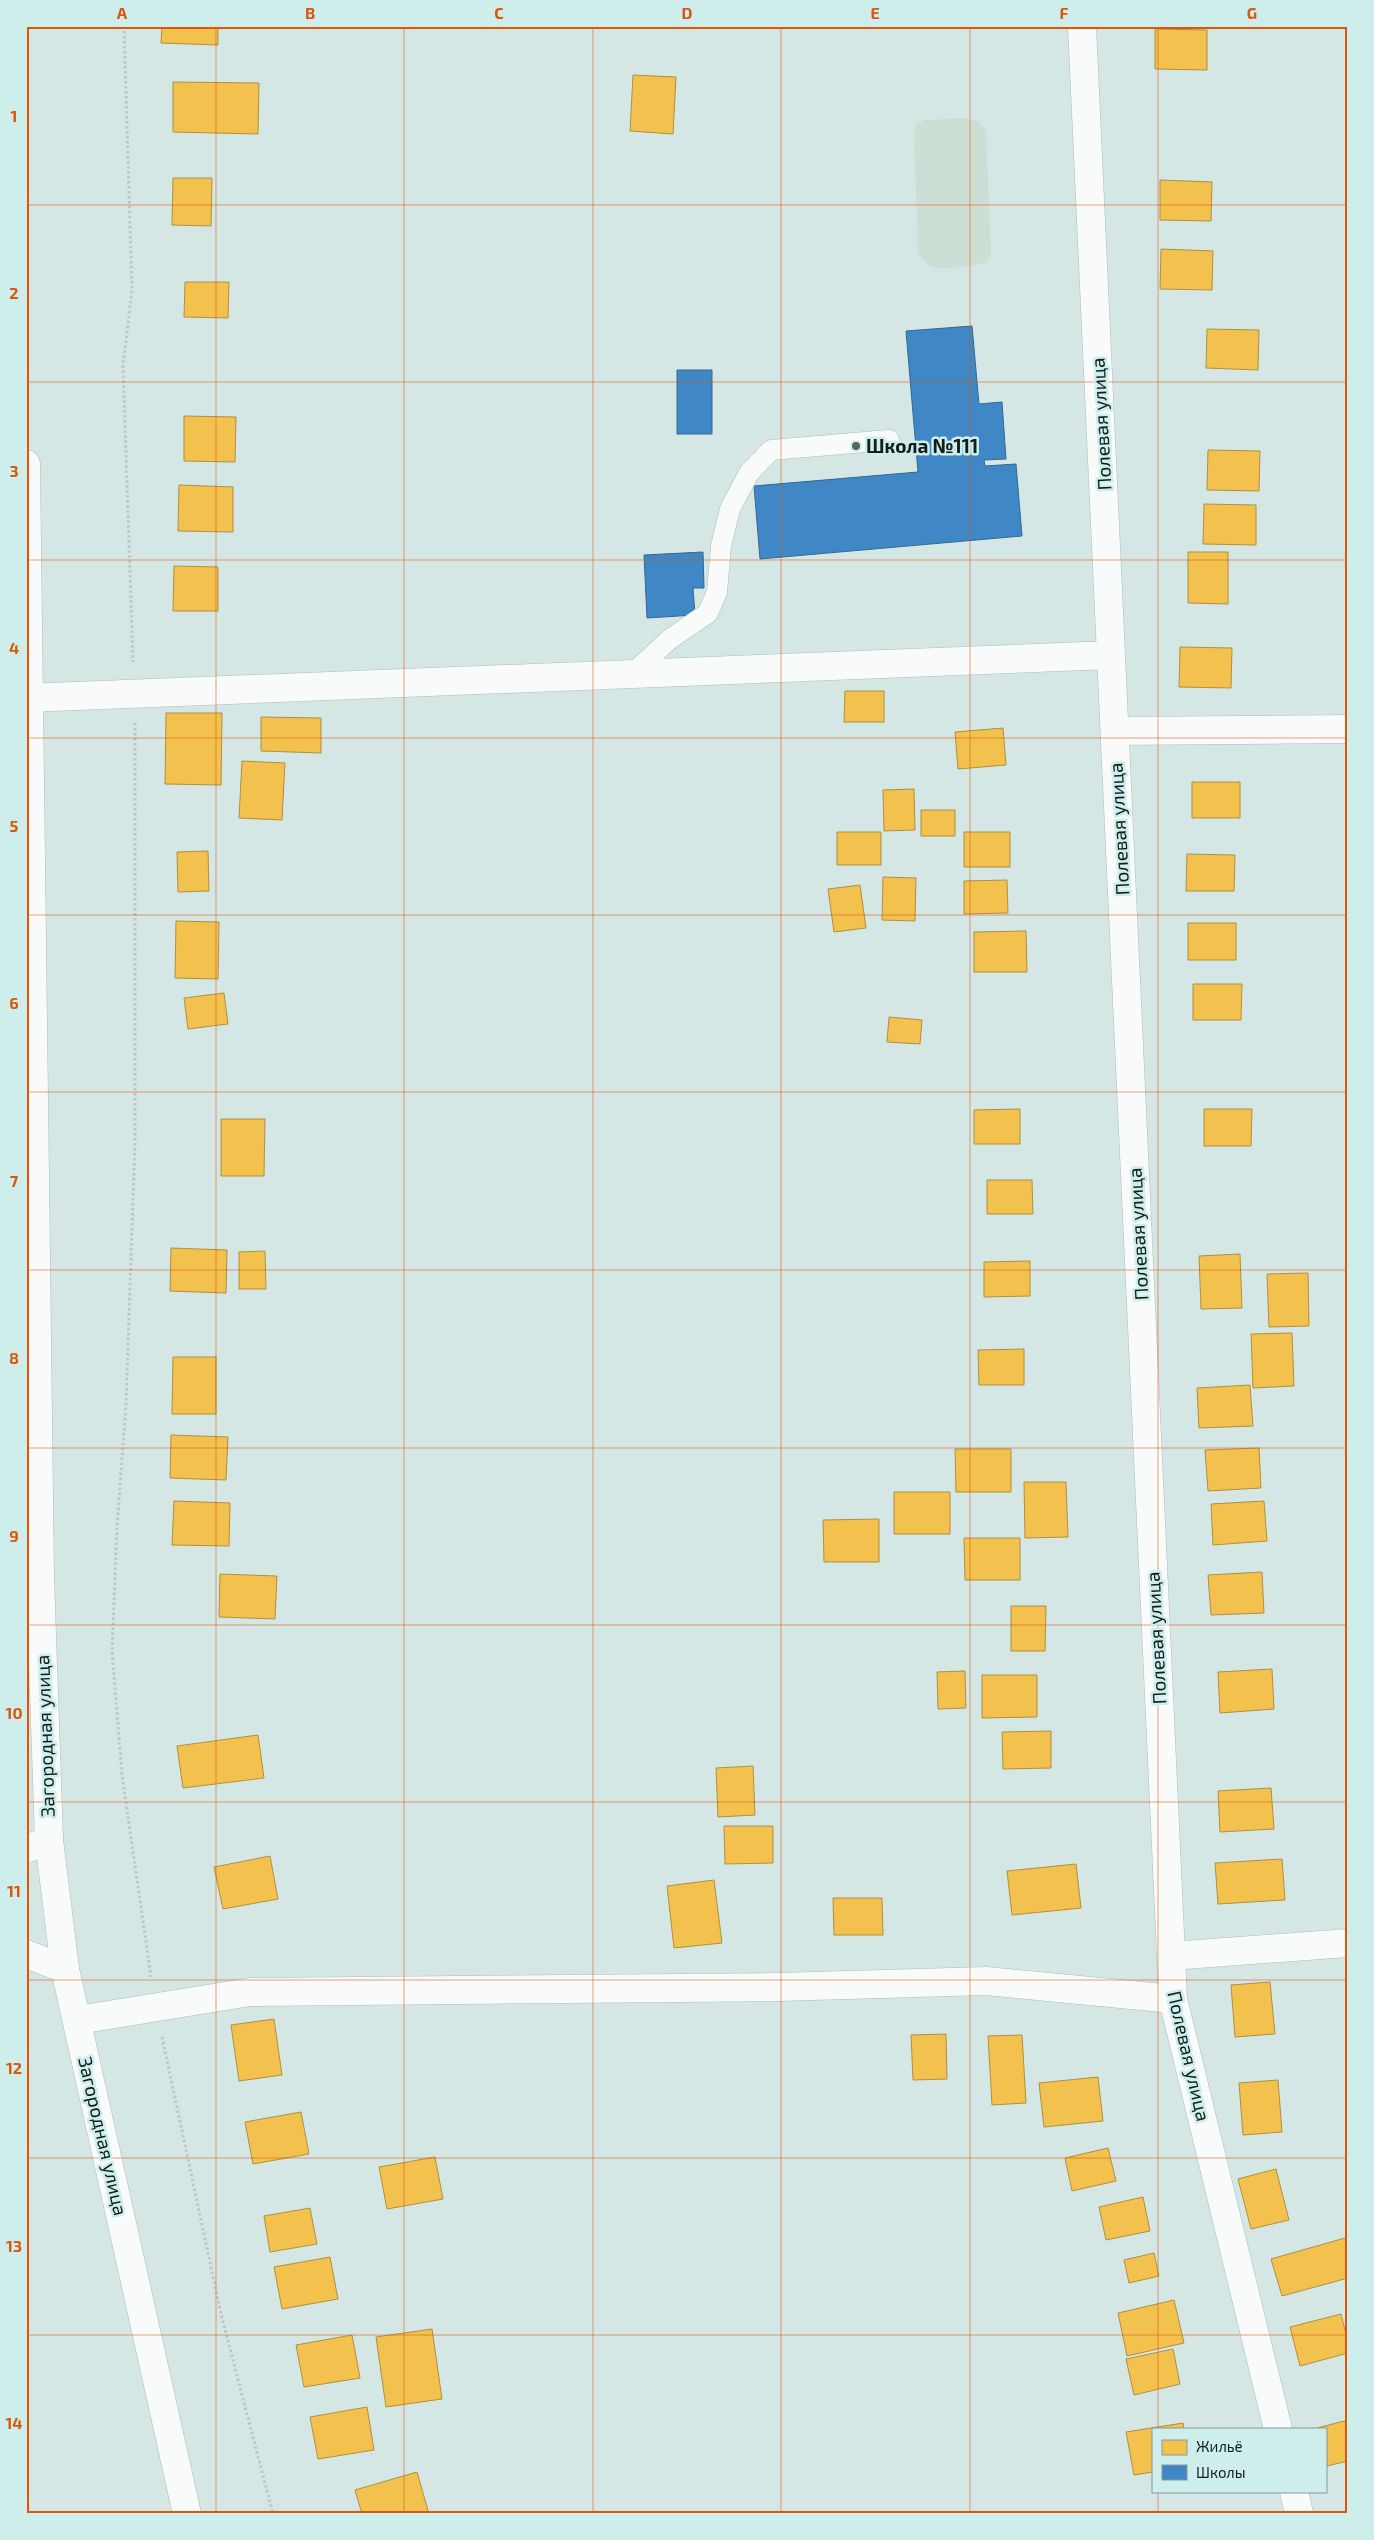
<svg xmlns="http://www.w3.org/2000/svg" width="1374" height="2540" viewBox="0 0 1374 2540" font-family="'Exo 2',sans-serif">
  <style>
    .green { fill: #cddfd5 }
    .homes { fill: #f2c14e; stroke: #af903f }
    .schools { fill: #3f88c5; stroke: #326893 }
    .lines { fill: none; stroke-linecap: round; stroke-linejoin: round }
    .lane-casing { stroke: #aebcbb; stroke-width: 21 }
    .street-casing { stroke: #aebcbb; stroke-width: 29 }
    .secondary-casing { stroke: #aebcbb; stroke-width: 29 }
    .path { stroke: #bfc6c5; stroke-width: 3; stroke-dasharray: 2.5 2.5; stroke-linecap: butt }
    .lane { stroke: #f9fbfb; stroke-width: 20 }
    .street { stroke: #f9fbfb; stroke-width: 28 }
    .secondary { stroke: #f9fbfb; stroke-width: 28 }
    .grid { fill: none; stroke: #dd560d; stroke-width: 1; stroke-opacity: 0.55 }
    .poi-dot { fill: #566463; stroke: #ceeeeb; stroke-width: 2 }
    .labels { text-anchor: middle; stroke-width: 5; stroke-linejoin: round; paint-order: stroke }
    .street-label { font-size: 19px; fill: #121d1d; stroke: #ceeeeb }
    .poi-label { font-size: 19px; font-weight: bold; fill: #121d1d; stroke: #ceeeeb; text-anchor: start }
    .neatline { fill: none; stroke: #dd560d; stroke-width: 2 }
    .grid-label { font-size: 16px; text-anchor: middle; font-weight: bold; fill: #dd560d }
  </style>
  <rect width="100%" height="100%" fill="#d5e7e5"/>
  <path class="green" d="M966,118l12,3 8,9 5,123 -4,9c-10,4 -46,9 -55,5 -7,-3 -10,-8 -14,-14l-4,-119 2,-9 8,-5z"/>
  <path class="homes" d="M162,26h56v19l-57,-2z
    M1155,29l52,1v40l-52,-1z
    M633,75l43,2 -3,57 -43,-3z
    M173,82l86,1 -1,51 -85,-2z
    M173,178h39l-1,48 -39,-1z
    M1160,180l52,2 -1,39 -51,-1z
    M1161,249l52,2 -1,39 -52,-1z
    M185,282h44l-1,36 -44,-1z
    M1207,329l52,1 -1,40 -52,-2z
    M184,416l52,1 -1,45 -51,-1z
    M1208,450l52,1 -1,40 -52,-1z
    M179,485l54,2v45l-55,-1z
    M1204,504l52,1v40l-53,-1z
    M1188,552h40v52l-40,-1z
    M174,566l44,1v44h-45z
    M1180,647l52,1 -1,40 -52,-1z
    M845,691h39v31h-40z
    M166,713h56l-1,72 -56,-1z
    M261,717l60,1v35l-60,-2z
    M1003,728l3,37 -48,4 -3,-37z
    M242,761l43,2 -3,57 -43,-2z
    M1192,782h48v36h-48z
    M914,789l1,41 -31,1 -1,-41z
    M921,810h34v26h-34z
    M837,832h44v33h-44z
    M964,832h46v35h-46z
    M208,851l1,40 -31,1 -1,-40z
    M1187,854l48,1 -1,36h-48z
    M883,877l33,1 -1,43 -33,-1z
    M1007,880l1,33 -44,1v-33z
    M860,885l6,43 -32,4 -6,-43z
    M176,921l43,1 -1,57 -43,-1z
    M1188,923h48v37h-48z
    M1026,931l1,41h-53v-40z
    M1193,984h49l-1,36h-48z
    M224,993l4,31 -40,5 -4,-31z
    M889,1017l33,3 -2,24 -33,-2z
    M1020,1109v35h-46v-34z
    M1204,1109h48l-1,37h-47z
    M221,1119h44l-1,57h-43z
    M987,1180h45l1,34h-46z
    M171,1248l56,2 -1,43 -56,-2z
    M265,1251l1,38h-27v-37z
    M1240,1254l2,54 -41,1 -2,-53z
    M1030,1261v35l-46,1v-35z
    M1308,1273l1,53 -40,1 -2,-53z
    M1292,1333l2,53 -41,2 -2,-54z
    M1024,1349v36h-45l-1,-35z
    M173,1357h43v57h-44z
    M1250,1385l3,41 -54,2 -2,-40z
    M171,1435l57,2 -2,43 -56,-2z
    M1259,1448l2,40 -53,3 -3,-41z
    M955,1449h56v43h-55z
    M1024,1482h42l2,55 -43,1z
    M894,1492h56v42h-56z
    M174,1501l56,2 -1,43 -57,-1z
    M1264,1501l3,40 -54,4 -2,-41z
    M879,1519v43h-55l-1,-42z
    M964,1538h56v42h-55z
    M1262,1572l2,41 -53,2 -3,-40z
    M220,1574l57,2 -2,43 -56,-2z
    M1011,1606h35l-1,45h-34z
    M1272,1669l2,40 -54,4 -2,-41z
    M965,1671l1,37 -28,1 -1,-37z
    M982,1675h55v42l-55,1z
    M1051,1731v37l-48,1 -1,-37z
    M258,1735l6,43 -81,10 -6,-42z
    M753,1766l2,49 -37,2 -2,-49z
    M1271,1788l3,41 -54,3 -2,-41z
    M724,1826h49v37l-48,1z
    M270,1856l8,43 -55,10 -9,-42z
    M1282,1859l3,41 -67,4 -3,-41z
    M1076,1864l5,44 -69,7 -5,-44z
    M714,1880l8,63 -48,5 -7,-62z
    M833,1898h49l1,37h-49z
    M1270,1982l5,52 -40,3 -4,-52z
    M274,2019l8,56 -43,6 -8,-56z
    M946,2034l1,45 -34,1 -2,-45z
    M1022,2035l4,68 -34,2 -4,-69z
    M1098,2077l5,44 -59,6 -5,-44z
    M1278,2080l4,52 -39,3 -4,-52z
    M301,2112l8,42 -56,10 -8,-42z
    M1108,2148l8,33 -44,10 -7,-33z
    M435,2157l8,42 -56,10 -8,-42z
    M1276,2169l13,51 -38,9 -13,-50z
    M1143,2197l7,34 -44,9 -7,-33z
    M310,2208l7,36 -47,8 -6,-36z
    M1345,2238l3,10v30l-66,18 -11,-37z
    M1154,2253l5,23 -30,7 -5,-23z
    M330,2257l8,42 -56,10 -8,-42z
    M1174,2300l10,43 -57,13 -9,-43z
    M1341,2314l7,28v11l-48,13 -10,-39z
    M432,2329l10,70 -56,8 -10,-70z
    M352,2335l8,43 -56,9 -8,-42z
    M1173,2349l7,35 -46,11 -8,-36z
    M367,2407l7,43 -56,9 -8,-42z
    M1348,2420v41l-21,5 -2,-37 -8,-1z
    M1183,2423l1,6h-31v43l-19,3 -8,-43z
    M417,2472l12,42h-67l-7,-24z"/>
  <path class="schools" d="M972,326l7,78 23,-2 4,57 -22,1 1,6 31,-2 6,72 -262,23 -6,-73 164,-14 -12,-141z
    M677,370h35v64h-35z
    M703,552l1,36h-11l2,27 -48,3 -3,-63z"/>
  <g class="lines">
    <g class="lane-casing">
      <path id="lane" d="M632,674l38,-35 38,-26 9,-21 4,-46 9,-37 19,-36 22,-23 118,-10"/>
    </g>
    <g class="street-casing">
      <path id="street" d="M1082,26l91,1973 105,430
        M26,698l1085,-43
        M1115,731l233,-2
        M26,1849l23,-9
        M26,1954l39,15
        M1171,1956l177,-13
        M78,2020l172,-28 528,-5 208,-6 187,18
        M1294,2491l5,23"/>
    </g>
    <g class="secondary-casing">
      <path id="secondary" d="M26,464l14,1112 9,264 16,129 122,545"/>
    </g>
    <path class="path" d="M124,26l8,264 -9,76 10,296
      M135,723v419l-9,262 -9,123 -5,124 10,124 29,202
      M162,2037l59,277 52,200"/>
    <use href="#lane" class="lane"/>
    <use href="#street" class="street"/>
    <use href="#secondary" class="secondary"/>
  </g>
  <path class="grid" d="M216,26v2488M404,26v2488M593,26v2488M781,26v2488M970,26v2488M1158,26v2403M26,205h1322M26,382h1322M26,560h1322M26,738h1322M26,915h1322M26,1092h1322M26,1270h1322M26,1448h1322M26,1625h1322M26,1802h1322M26,1980h1322M26,2158h1322M26,2335h1322M1158,2491v23"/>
  <circle class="poi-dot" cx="856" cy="446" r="5"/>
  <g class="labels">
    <g class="street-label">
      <text transform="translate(1101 424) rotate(-93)" y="7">Полевая улица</text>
      <text transform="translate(1119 829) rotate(-93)" y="7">Полевая улица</text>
      <text transform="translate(1138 1234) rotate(-93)" y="7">Полевая улица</text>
      <text transform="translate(1156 1638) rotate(-93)" y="7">Полевая улица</text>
      <text transform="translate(45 1736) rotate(-92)" y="7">Загородная улица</text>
      <text transform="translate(1189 2056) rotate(77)" y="7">Полевая улица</text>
      <text transform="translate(103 2136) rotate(77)" y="7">Загородная улица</text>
    </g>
    <g class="poi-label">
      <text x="866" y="453">Школа №111</text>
    </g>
  </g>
  <rect width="1374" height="2540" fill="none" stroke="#ceeeeb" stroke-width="55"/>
  <rect x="1152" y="2428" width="175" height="65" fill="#ceeeeb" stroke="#839a99"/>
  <rect x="1162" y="2440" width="25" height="15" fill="#f2c14e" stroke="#839a99"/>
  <text x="1196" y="2452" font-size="15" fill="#121d1d">Жильё</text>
  <rect x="1162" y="2465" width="25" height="15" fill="#3f88c5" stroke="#839a99"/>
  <text x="1196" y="2478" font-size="15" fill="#121d1d">Школы</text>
  <rect x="28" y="28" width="1318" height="2484" class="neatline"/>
  <g class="grid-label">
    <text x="122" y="19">A</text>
    <text x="310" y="19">B</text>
    <text x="499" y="19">C</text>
    <text x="687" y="19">D</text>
    <text x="875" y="19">E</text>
    <text x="1064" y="19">F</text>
    <text x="1252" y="19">G</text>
    <text x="14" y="122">1</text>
    <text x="14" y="299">2</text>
    <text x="14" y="477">3</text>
    <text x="14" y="654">4</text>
    <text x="14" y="832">5</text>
    <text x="14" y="1009">6</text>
    <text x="14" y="1187">7</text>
    <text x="14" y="1364">8</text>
    <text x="14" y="1542">9</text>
    <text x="14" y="1719">10</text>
    <text x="14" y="1897">11</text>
    <text x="14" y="2074">12</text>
    <text x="14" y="2252">13</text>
    <text x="14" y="2429">14</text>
  </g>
</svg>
